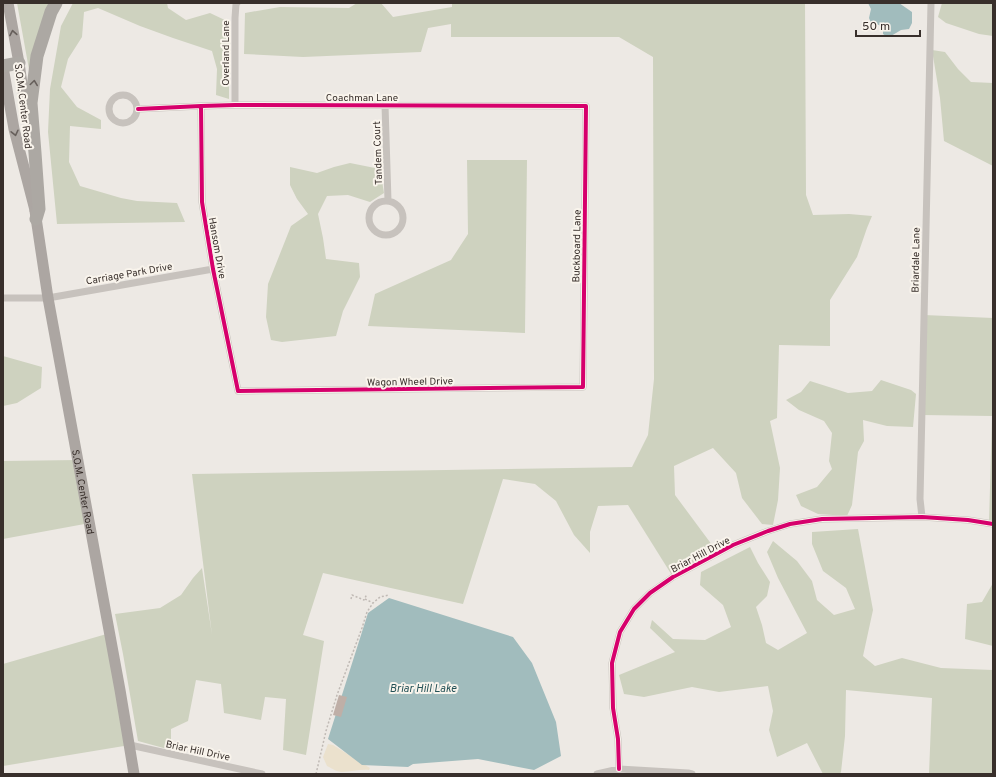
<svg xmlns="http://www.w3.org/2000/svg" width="996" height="777" viewBox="0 0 996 777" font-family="Overpass,sans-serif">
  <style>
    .green { fill: #ced2bf }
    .sand { fill: #ebe1cd }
    .water { fill: #a1bcbd }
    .building { fill: #bfafa7 }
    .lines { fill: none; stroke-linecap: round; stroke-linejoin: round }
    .path { stroke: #c0bab5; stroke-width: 1.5; stroke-dasharray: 2 2; stroke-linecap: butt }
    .street { stroke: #c7c2bd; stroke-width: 7 }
    .primary { stroke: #aca6a2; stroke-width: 11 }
    .highway { stroke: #aca8a3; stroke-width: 13 }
    .cycleway-casing { stroke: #f9f4ec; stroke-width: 6 }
    .cycleway { stroke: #d6006c; stroke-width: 4 }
    .oneway { stroke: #665f5b }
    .labels { text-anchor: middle; stroke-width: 4; stroke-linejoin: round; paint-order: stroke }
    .street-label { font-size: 10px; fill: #382f2b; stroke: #f9f4ec }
    .water-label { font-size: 11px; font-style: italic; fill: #235156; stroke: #f9f4ec }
  </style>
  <rect width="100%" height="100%" fill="#ede9e4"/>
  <path class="green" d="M17,3h37l-24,72z
    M73,3h94l1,5 18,12 24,-7 19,9v77l-13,-4 1,-26 -5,-18 -39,-13 -33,-12 -42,-18 -14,4 -2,25 -14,22 -7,28 16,20 24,13v9l-31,-3 -1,36 11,24 41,12 16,3 40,2 8,19 -128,2 -9,-92 2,-43 11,-63z
    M357,3h24l12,14 59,-10v-4h353l1,192 7,20 36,-1 23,2 -5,12 -10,29 -27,43v46l-51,-1 -2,73 -7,3 10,47 -2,32 -5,25 -11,-1 -20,-26 -6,-25 -23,-25 -39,18 1,29 43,58 -45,24 -45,-72 -30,1 -8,26v21l-16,-18 -18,-34 -21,-17 -32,-5 -40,125 -140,-31 -20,62 21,6 -18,114 -23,-5 3,-51 -21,-2 -4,23 -37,-7 -3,-29 -25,-4 -8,41 -17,8v21l-33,-9 -15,-87 -8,-40 45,-6 21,-13 12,-17 9,-10 10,67 -20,-161 440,-7 16,-32 6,-56 -1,-322 -34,-20h-168v-13l-23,4 -7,24 -118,5 -59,-3 1,-41 35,-6 69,1z
    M942,3h51v33l-14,-2 -33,-11 -8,-6z
    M932,50l13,2 13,17 13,13 22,1v83l-49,-25 -4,-43z
    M467,160h60l-2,173 -157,-7 7,-32 76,-34 17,-26z
    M350,163l30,6 4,24 -14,9 -22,-7 -21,1 -9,18 5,24 3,21 33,4 1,14 -17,34 -7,25 -54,6 -11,-2 -5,-23 2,-33 23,-58 17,-12 -11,-15 -7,-14v-18l27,6 17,-6z
    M924,315l69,3v206l-4,-1 3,-107 -70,-1z
    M3,356l39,11 -1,21 -24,15 -14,3z
    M881,380l30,10 5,4 -3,33 -26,-1 -24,-6 1,21 -6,11 -6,53 -5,11 -29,-2 -17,-8 -5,-11 21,-8 15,-18 -3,-8 3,-28 -8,-12 -25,-11 -13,-10 15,-8 9,-11 38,12 24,-2z
    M78,460l12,63 -87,16v-78z
    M858,529l15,81 -10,46 12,10 27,-8 39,10 52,2v104h-64l3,-76 -86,-8 -1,46 -4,36 -1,2h-17l-16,-31 -30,14 -8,-27 4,-19 -5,-25 -49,6 -27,-5 -48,10 -20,-3 -5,-19 56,-23 -25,-24 2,-8 21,19 32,1 26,-13 -8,-22 -23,-20 1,-13 49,-25 8,16 12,19 -3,14 -11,11 6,18 4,18 12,7 29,-17 -29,-55 -11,-26 6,-11 24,20 15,20 5,19 17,15 21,-6 -9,-21 -23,-17 -11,-27v-12z
    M993,583v63l-28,-7 2,-35 15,-2z
    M110,633l20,112 -127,21v-102z"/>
  <path class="sand" d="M328,744l5,1 37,23 -1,2c-9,-1 -18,2 -27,2 -5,0 -11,-4 -15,-6l-4,-9z"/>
  <path class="water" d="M868,3h31l13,9v11l-3,6 -8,1 -10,6h-5l-3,-2v-6l-4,-3 -8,-2 -2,-5 2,-9z
    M389,598l124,39 19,26 24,59 5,34 -27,14 -56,-11 -65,5 -5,3 -46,-2 -34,-26 40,-126z"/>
  <path class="building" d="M339,695l8,2 -6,20 -8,-2z"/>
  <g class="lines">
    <path class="path" d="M351,599l1,-4 12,5 3,-6
      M365,599l8,4
      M316,774l10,-43 11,-36 25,-67 5,-16 6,-9 7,-6 9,-2"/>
    <path class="street" d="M109 109a14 14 0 1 1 28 0a14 14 0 1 1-28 0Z
      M235,105v-87l1,-14 1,-1
      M385,105l3,96
      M138,109l63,-3 34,-1 351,1 -3,281 -345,4 -25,-122 -11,-67 -1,-96
      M369 218a17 17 0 1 1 34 0a17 17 0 1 1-34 0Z
      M3,298h45l165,-29
      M922,517l-2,-18 11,-496
      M130,745l132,29
      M619,769l-1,-30 -5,-31 -1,-45 8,-31 14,-23 16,-16 23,-16 60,-32 35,-14 22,-7 32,-5 100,-2 46,3 25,4
      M597,774l22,-5 69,4 4,1"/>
    <g class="primary">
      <path d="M8,3l11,60 8,55"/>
      <path d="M3,67l11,62 21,81"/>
      <path id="s1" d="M35,211l13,87 72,392 14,84"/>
    </g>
    <path class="highway" d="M3,66l16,-3
      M36,219l3,-10 -4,-56 -4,-50 6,-47 14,-44 5,-9"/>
    <g class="cycleway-casing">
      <path id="cycleway" d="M138,109l63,-3 34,-1 351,1 -3,281 -345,4 -25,-122 -11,-67 -1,-96
        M619,769l-1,-30 -5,-31 -1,-45 8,-31 14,-23 16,-16 23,-16 60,-32 35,-14 22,-7 32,-5 100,-2 46,3 25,4"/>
    </g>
    <use href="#cycleway" class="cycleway"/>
  </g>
  <defs><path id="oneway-chevron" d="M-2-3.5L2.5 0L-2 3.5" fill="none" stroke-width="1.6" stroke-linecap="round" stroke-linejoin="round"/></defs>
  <g class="oneway">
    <use href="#oneway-chevron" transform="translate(13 33) rotate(-100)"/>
    <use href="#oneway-chevron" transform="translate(34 83) rotate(-82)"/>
    <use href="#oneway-chevron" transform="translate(15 133) rotate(77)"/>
  </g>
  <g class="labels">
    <g class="street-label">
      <text transform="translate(225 53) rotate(-90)" y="4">Overland Lane</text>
      <text x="362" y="101">Coachman Lane</text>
      <text transform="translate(24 106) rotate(83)" y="4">S.O.M. Center Road</text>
      <text transform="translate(377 153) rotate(-92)" y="4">Tandem Court</text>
      <text transform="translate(576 246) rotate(-89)" y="4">Buckboard Lane</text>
      <text transform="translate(218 248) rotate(80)" y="4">Hansom Drive</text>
      <text transform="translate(915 260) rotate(-89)" y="4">Briardale Lane</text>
      <text transform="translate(129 273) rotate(-10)" y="4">Carriage Park Drive</text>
      <text transform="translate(410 381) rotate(-1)" y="4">Wagon Wheel Drive</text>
      <text dy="4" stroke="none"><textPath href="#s1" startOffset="285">S.O.M. Center Road</textPath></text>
      <text transform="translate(700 554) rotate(-28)" y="4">Briar Hill Drive</text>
      <text transform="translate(198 750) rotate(12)" y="4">Briar Hill Drive</text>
    </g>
    <g class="water-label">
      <text x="423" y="692">Briar Hill Lake</text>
    </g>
  </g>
  <rect width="996" height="777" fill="none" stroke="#382f2b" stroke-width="8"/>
  <path d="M856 30v6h64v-6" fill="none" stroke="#382f2b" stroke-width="2"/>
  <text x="862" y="30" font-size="12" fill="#382f2b" stroke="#f9f4ec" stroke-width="3" paint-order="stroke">50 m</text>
</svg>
